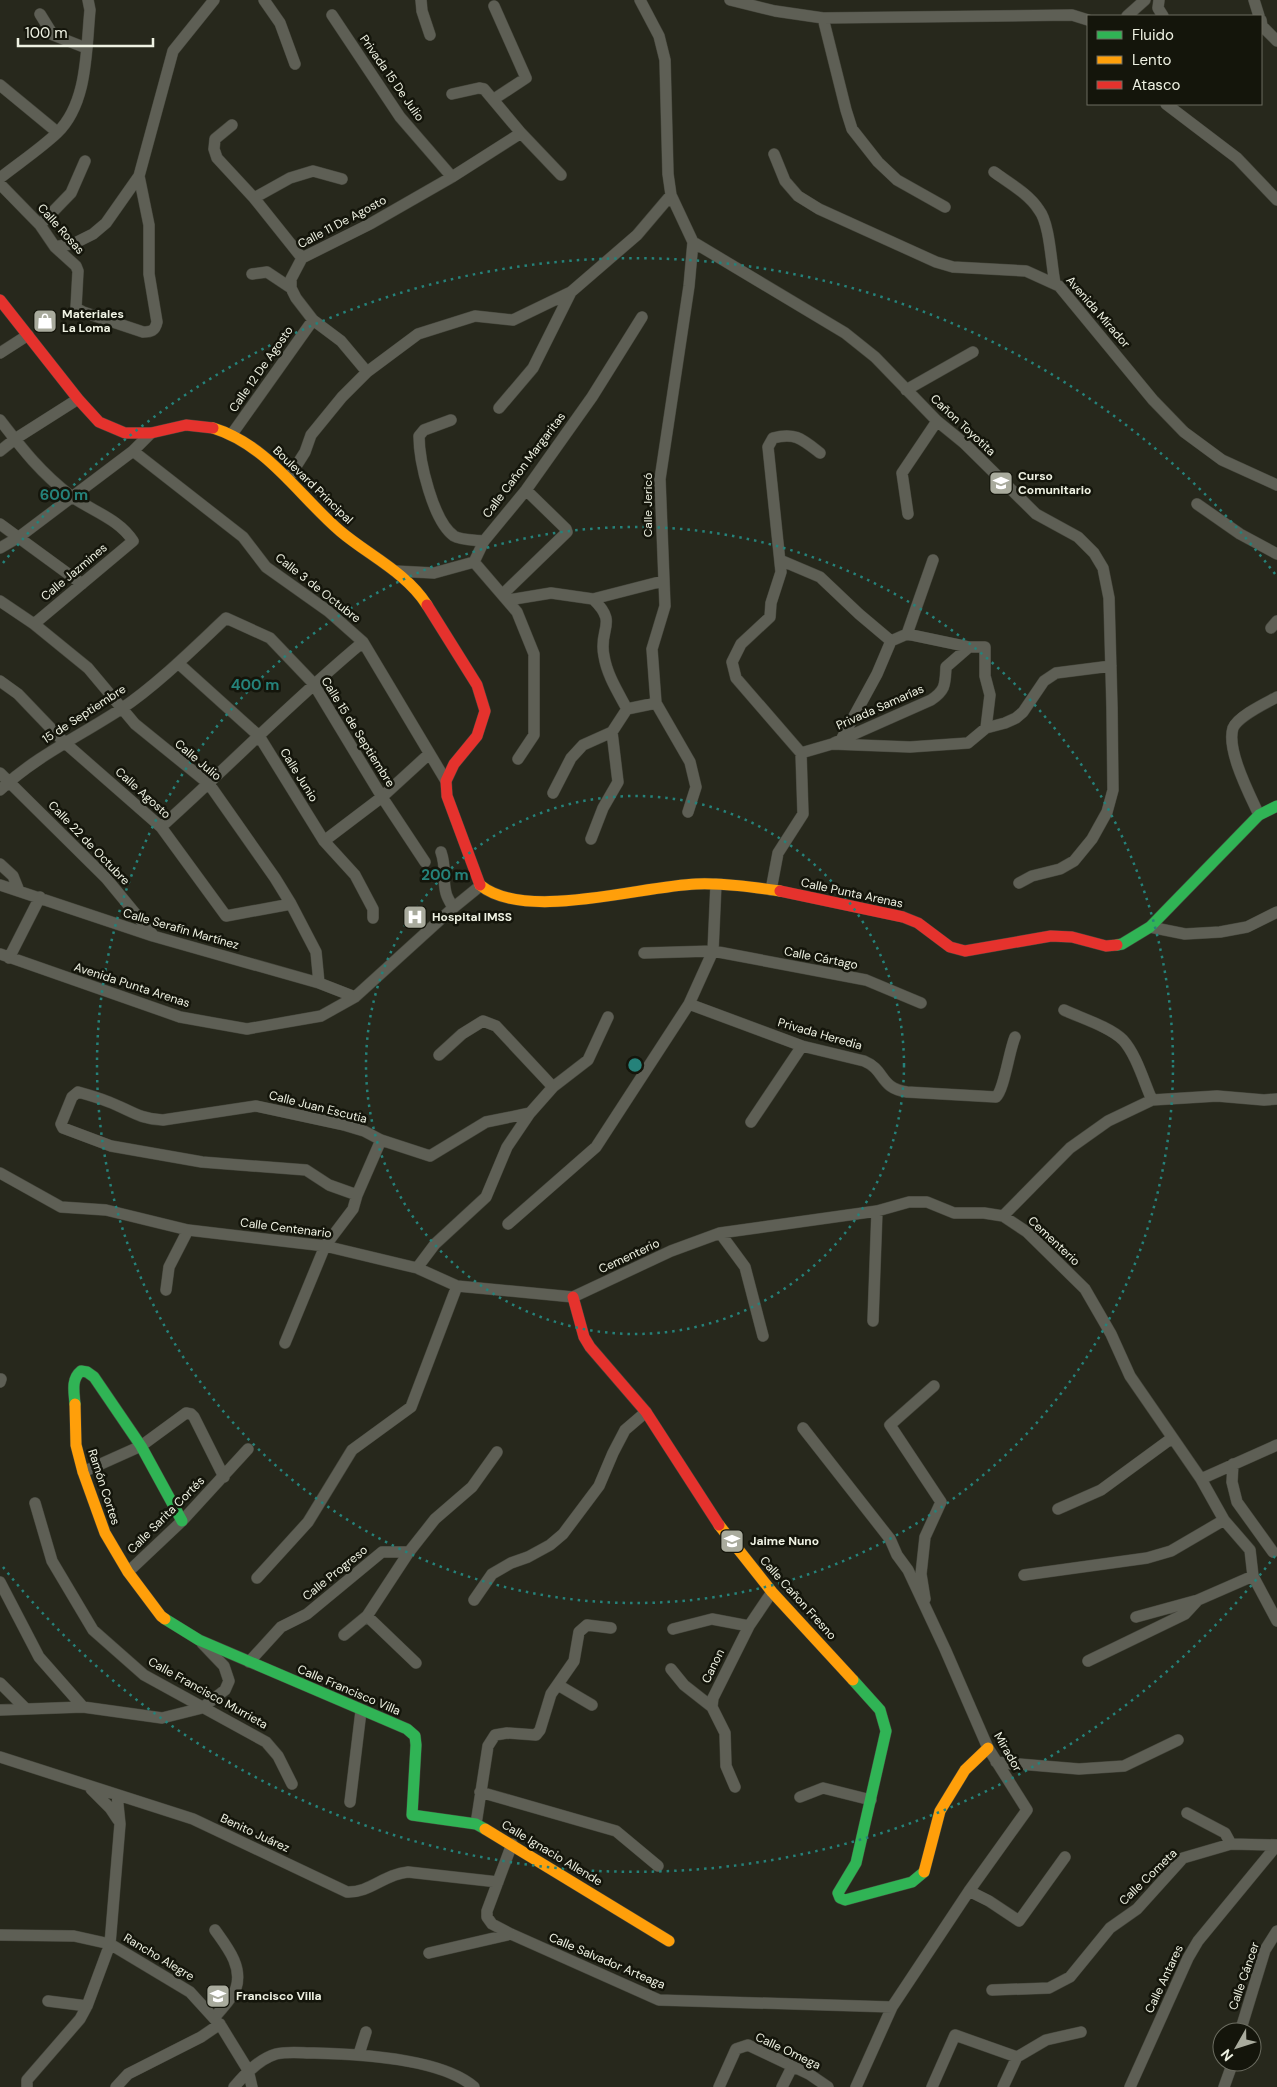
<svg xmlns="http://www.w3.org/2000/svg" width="1277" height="2087" viewBox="0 0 1277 2087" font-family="'DM Sans',sans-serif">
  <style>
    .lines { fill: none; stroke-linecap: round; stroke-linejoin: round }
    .street-casing { stroke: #44453b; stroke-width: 12 }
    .fast-casing { stroke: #44453b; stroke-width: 12 }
    .slow-casing { stroke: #44453b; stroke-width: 12 }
    .jam-casing { stroke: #44453b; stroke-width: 12 }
    .street { stroke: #5e5f55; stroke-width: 11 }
    .fast { stroke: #30b455; stroke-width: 11 }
    .slow { stroke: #ff9f0a; stroke-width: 11 }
    .jam { stroke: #e5322d; stroke-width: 11 }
    .ring { fill: none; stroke: #25827a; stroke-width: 2.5; stroke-dasharray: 2.5 5 }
    .labels { text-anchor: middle; stroke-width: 5; stroke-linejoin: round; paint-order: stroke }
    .street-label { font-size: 12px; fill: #eff2e3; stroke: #14150b }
    .poi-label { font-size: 12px; font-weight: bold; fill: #eff2e3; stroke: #14150b; text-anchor: start }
    .centre { fill: #25827a; stroke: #14150b; stroke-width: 2.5 }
    .ring-label { font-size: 15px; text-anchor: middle; font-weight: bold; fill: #25827a; stroke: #14150b; stroke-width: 5; stroke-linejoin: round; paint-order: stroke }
  </style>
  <rect width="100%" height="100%" fill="#27281c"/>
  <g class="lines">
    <g class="street-casing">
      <path id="street" d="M264,0l16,23 15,41
        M421,0l1,11 8,24
        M640,0l19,36 6,24 3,114 3,21 22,47 -4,44 -29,193 5,127 -13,43 4,54 34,59 6,25 -8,25
        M730,0l45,11 48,7 249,-3 16,5
        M1159,0l-1,8 5,8
        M1254,0l5,16
        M40,14l13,21 33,13
        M332,15l68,102 52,60
        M1127,16l18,-16
        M823,18l23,92 6,19 26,33 19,18 48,27
        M1261,20l1,6 15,15
        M0,85l57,47
        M452,94l27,-6 5,1 37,44 40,42
        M494,99l32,-21 -32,-72
        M1166,104l71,54 40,42
        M232,125l-17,14 -1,10 3,9 37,40 48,60
        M774,154l11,27 13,15 21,13 117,53 17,5 73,4 33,15 94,114 31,32 38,28 55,25
        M994,172c15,11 35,22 45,38 11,14 12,54 16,73
        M0,178c19,-15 40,-29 57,-45 31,-30 29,-83 33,-123l-2,-10
        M0,184l40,41 15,22 21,19 2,5 -2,37 7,4 60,20c8,0 12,-1 14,-10l-8,-48v-49l-10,-49
        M254,198l36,-20 23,-7 29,8
        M40,225l31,-32 14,-32
        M693,242l152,91 30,24 62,64 27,22 72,71 42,23 16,16 9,15 6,30 3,110 1,82 -6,22 -15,27 -18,22 -14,8 -28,7 -13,7
        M55,247l20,-4 18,-9 13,-11 33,-47 34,-125 41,-51
        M252,274l15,-2 24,16
        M0,353l28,-18
        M367,372l-26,-31 -28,-21 -17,-22 -5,-10v-9l11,-21 68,-34 82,-47 69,-44
        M906,390l67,-38
        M499,408l34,-40 38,-76
        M0,420c23,30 41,53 71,76 21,15 48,23 62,45l-99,83
        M451,420l-27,10 -5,6c0,25 14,85 35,100 6,4 21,4 30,5
        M232,434l81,-114
        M0,451l15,-12 63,-40
        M133,451l110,86 23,30 62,44 35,31 83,139
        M288,479l17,-27 6,-17 31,-38 25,-25 51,-38 57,-18 38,4 58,-28 66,-57 34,-40
        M1197,504l43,30 37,20
        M908,514l-6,-41 35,-52
        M0,524l82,60
        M0,548l19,-11 114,-86 18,-18
        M780,560l40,17 39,37 32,27 16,-7 62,13h16v29l5,19 -4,33
        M474,562l43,50 17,42v81l-16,24
        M395,571l39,2 40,-11 10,-21 42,-51 66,-93 50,-80
        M503,594l64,-62 -1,-3 -40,-39
        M593,599c26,25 5,29 11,57 3,19 14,36 23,53
        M508,600l43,-7 42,6 70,-18
        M0,601l34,23 54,44 47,56 74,60 66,94 16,26 25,48 3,31
        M1271,628l6,-7
        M907,634l26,-74
        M178,663l81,73 65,105 31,34 18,34v9
        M0,681l18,13 46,48 97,85 65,89 65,-12
        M841,740l36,-66 14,-33
        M834,743l97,-43c15,-10 14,-16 15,-33l23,-20
        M801,753l-65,-75 -4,-16 9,-18 29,-27 1,-14 10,-31 -13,-125 5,-9c22,-6 29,1 47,15
        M801,753l31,-9 78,3 58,-4 18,-15 19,-5 11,-5 7,-6 21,-31 12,-8 55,-7
        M0,773l106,105 47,57
        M0,790c36,-34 80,-54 121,-81 36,-24 73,-61 105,-91l44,20 43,45 69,114 43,65
        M553,793l18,-35 12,-13 29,-13 15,-23 29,-6
        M1259,815c-9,-20 -33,-65 -26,-87 5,-12 33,-25 44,-31
        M161,827c68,-61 132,-127 202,-185
        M591,839l12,-31 15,-26 -6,-50
        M324,841l58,-44 47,-43
        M441,852c6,17 1,26 5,41 1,5 5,10 7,15
        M0,864l13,12 6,15
        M0,885l153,51 166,47 36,14
        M771,890l7,-37 25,-39 -2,-61
        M1150,927l35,7 35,-2 27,-5 30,-15
        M644,953l69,-2 153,29 55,23
        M0,954l180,63 67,12 74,-13 34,-19 98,-89 27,-22
        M9,958l31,-61
        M689,1004l113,42 62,15c22,9 15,27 43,31l89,5c8,-7 13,-46 19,-60
        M1064,1010c17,8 46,17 59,30 13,14 21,42 29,60
        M439,1055l23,-21 21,-13 13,5 57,61
        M751,1122l51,-76
        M0,1173l61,34 45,3 82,20 137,16 92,22 40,18 116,11 98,-46 49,-18 157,-22 32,-9h18l27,11h30l19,3 24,16 58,57 26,45 19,42 71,103 23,41 26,30 3,26 24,45
        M357,1195l-28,-10 -23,-15 -104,-8 -91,-16 -48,-18 -2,-4 11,-27 6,-5c11,3 21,6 31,10 21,8 30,17 54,18l93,-14 88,19 20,6 17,9 49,16 56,-34 44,-9
        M1003,1216l67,-68 38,-27 44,-21 65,-4 47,4 13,-1
        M508,1224l88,-77 93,-143 24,-53 3,-67
        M720,1233l25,34 18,69
        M417,1268l18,-24 51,-47 21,-50 23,-34 23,-26 35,-27 20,-43
        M166,1290l3,-23 19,-37
        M873,1321l4,-110
        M285,1343l40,-97 28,-37 4,-14 24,-55
        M0,1382l1,-3
        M803,1428l87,111 7,16 11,15 37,79 43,99 39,62 -58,81 -77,116 -36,80
        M1233,1464l-1,18 5,20 36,50
        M83,1472l58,-26 45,-33 5,1 3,3 30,60
        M1201,1479l76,-34
        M35,1503l17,58 41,69 51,45 122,67 12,14 14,28
        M1058,1509l43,-19 71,-52
        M128,1572l54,-51 66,-72
        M1024,1575l123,-17 24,-7 53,-31
        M257,1578l51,-56 44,-72 59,-43 46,-121
        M0,1582l39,75 44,50
        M925,1599l-4,-25 4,-37 16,-35 -51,-77 44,-39
        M474,1600l18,-26 19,-11 17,-6 22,-12 13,-11 36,-48 14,-33 12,-23 21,-18
        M367,1616l49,47
        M1136,1617l62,-17 55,-24
        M673,1629l39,-10 37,7
        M344,1635l23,-19 42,-64 26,-33 37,-32 25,-35
        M1088,1661l97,-47 13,-14
        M249,1662l32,-35 26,-13 75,-62h27
        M671,1669l13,16 28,22
        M0,1683l25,25
        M558,1685l34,20
        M0,1710l83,-3 79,11 40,-10 23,-18 4,-9 -5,-15 -22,-23
        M0,1757l193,62 154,73c23,1 37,-18 61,-20l90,10
        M996,1762l83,7 45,-3 54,-26
        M735,1787l-9,-21 -1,-33 -13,-26 1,-9 36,-72 23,-34
        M91,1789l19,19 8,12
        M480,1792l136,39 42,35
        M800,1797l23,-9 48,12
        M350,1802l11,-91
        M1187,1813l38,20 6,11
        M476,1824l12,-78 7,-11 12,-2 29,2 4,-5 11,-36 23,-33 5,-29 8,-7 24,3
        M512,1844l-25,67v6l5,7 19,10 148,66 233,7
        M969,1891l20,10 30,20 46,-64
        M0,1935l74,1 36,8 80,48 31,34 27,44 4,17
        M429,1953l82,-19
        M992,1990l57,-2 21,-11 40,-49 27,-19 46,-51 48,-14 46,1
        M48,2001l39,5
        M215,2017c7,-9 18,-19 21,-29 7,-22 -9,-41 -21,-58
        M1240,2032l25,-82 12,-19
        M359,2054l7,-22
        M1017,2057l29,-17 35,-8
        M27,2087v-7l53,-61 7,-13 23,-62 10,-120 -3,-29
        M116,2087l12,-13 73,-37 19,-13
        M234,2087c11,-13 25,-28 42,-33 12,-3 26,-1 38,-1 44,1 127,5 160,34
        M719,2087l17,-38 12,-4 61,29 19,13
        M782,2087l10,-20
        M932,2087l23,-52 62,22
        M1003,2087l14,-30
        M1130,2087l58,-129 10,-17 79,-96
        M1224,2087l9,-25"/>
    </g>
    <g class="fast-casing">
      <path id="fast" d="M1117,945l5,-1 28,-17 109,-112 18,-9
        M75,1404c-1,-12 -4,-25 6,-33l6,1 7,5 47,69 41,75
        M165,1619l34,21 208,89 8,7 1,9 -4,70 64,9 9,5
        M853,1680l27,30 6,21 -30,132 -18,30 2,5 5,2 67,-18 12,-10"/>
    </g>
    <g class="slow-casing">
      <path id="slow" d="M213,428c55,17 85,67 127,103 28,24 66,41 87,74
        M480,885c45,37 161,1 216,-1 28,-1 56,3 84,7
        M75,1404l1,41 7,27 22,61 23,39 33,44 4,3
        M719,1525l53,67 81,88
        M485,1829l184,112
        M924,1872l16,-61 25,-41 23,-22"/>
    </g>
    <g class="jam-casing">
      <path id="jam" d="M0,300l78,99 21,23 26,11h26l35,-8 27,3
        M427,605l50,80 8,26 -8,25 -23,28 -8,17 1,15 33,89
        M780,891l123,26 15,6 32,24 15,4 86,-15 21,1 34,9 11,-1
        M573,1297l11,40 6,10 56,65 73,113"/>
    </g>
    <use href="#street" class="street"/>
    <use href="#fast" class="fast"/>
    <use href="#slow" class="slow"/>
    <use href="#jam" class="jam"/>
  </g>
  <g class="ring">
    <circle cx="635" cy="1065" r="269"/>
    <circle cx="635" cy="1065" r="538"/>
    <path d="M1275 1556A807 807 0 0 1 3 1567M3 563A807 807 0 0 1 1275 574"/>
  </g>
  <defs>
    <g id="shop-square" transform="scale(1.25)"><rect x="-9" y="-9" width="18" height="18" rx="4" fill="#a9ab9d" stroke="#14150b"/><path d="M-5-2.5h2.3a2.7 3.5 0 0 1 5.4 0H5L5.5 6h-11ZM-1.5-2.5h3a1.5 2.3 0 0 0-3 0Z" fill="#fff"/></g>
    <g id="school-square" transform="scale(1.25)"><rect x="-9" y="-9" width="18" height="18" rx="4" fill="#a9ab9d" stroke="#14150b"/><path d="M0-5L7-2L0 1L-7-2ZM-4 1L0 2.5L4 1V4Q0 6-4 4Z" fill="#fff"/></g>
    <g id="hospital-square" transform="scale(1.25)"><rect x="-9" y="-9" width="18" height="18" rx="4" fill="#a9ab9d" stroke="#14150b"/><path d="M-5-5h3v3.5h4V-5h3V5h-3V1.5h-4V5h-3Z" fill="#fff"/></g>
  </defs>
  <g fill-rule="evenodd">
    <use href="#shop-square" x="45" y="321"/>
    <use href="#school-square" x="1001" y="483"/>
    <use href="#hospital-square" x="415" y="917"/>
    <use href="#school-square" x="732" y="1541"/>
    <use href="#school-square" x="218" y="1996"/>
  </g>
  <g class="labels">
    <g class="street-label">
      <text transform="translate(392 78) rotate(55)" y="4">Privada 15 De Julio</text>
      <text transform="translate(342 222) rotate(-28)" y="4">Calle 11 De Agosto</text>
      <text transform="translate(61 229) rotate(48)" y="4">Calle Rosas</text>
      <text transform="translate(1098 312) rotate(49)" y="4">Avenida Mirador</text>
      <text transform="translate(261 369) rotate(-55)" y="4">Calle 12 De Agosto</text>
      <text transform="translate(963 425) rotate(43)" y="4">Cañon Toyotita</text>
      <text transform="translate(524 465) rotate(-53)" y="4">Calle Cañon Margaritas</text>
      <text transform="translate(313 485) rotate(44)" y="4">Boulevard Principal</text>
      <text transform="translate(648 505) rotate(-90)" y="4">Calle Jericó</text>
      <text transform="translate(74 572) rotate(-40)" y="4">Calle Jazmines</text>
      <text transform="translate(318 588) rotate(38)" y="4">Calle 3 de Octubre</text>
      <text transform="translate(880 707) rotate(-24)" y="4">Privada Samarías</text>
      <text transform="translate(84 714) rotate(-33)" y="4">15 de Septiembre</text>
      <text transform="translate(358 732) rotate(58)" y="4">Calle 15 de Septiembre</text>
      <text transform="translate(198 760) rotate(40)" y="4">Calle Julio</text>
      <text transform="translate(299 775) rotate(58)" y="4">Calle Junio</text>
      <text transform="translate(143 793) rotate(42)" y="4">Calle Agosto</text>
      <text transform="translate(89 843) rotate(46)" y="4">Calle 22 de Octubre</text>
      <text transform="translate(852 893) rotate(12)" y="4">Calle Punta Arenas</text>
      <text transform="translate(181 929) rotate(16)" y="4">Calle Serafín Martínez</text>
      <text transform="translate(821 958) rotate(11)" y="4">Calle Cártago</text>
      <text transform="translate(132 985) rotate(18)" y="4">Avenida Punta Arenas</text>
      <text transform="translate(820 1034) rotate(16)" y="4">Privada Heredia</text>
      <text transform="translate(318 1107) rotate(14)" y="4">Calle Juan Escutia</text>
      <text transform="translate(286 1228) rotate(7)" y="4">Calle Centenario</text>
      <text transform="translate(1054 1241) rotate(43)" y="4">Cementerio</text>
      <text transform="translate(629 1256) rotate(-25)" y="4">Cementerio</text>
      <text transform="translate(104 1487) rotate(72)" y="4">Ramón Cortes</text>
      <text transform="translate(166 1515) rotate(-45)" y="4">Calle Sarita Cortés</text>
      <text transform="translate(335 1573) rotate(-39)" y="4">Calle Progreso</text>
      <text transform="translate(798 1598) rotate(48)" y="4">Calle Cañon Fresno</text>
      <text transform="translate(713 1666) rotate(-64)" y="4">Canon</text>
      <text transform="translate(349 1690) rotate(23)" y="4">Calle Francisco Villa</text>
      <text transform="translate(208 1693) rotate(29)" y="4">Calle Francisco Murrieta</text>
      <text transform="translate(1008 1752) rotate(60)" y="4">Mirador</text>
      <text transform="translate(255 1833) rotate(25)" y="4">Benito Juárez</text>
      <text transform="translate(552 1853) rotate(31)" y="4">Calle Ignacio Allende</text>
      <text transform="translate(1148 1877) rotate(-44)" y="4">Calle Cometa</text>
      <text transform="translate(159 1957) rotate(31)" y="4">Rancho Alegre</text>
      <text transform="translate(607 1961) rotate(23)" y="4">Calle Salvador Arteaga</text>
      <text transform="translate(1244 1976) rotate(-71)" y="4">Calle Cáncer</text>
      <text transform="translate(1164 1979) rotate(-65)" y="4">Calle Antares</text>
      <text transform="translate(788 2051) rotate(25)" y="4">Calle Omega</text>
    </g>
    <g class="poi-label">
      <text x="62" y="318">Materiales<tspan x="62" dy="14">La Loma</tspan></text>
      <text x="1018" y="480">Curso<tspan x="1018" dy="14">Comunitario</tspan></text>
      <text x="432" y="921">Hospital IMSS</text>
      <text x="750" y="1545">Jaime Nuno</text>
      <text x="236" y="2000">Francisco Villa</text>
    </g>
  </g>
  <circle cx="635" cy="1065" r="8" class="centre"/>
  <g class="ring-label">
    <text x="64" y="500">600 m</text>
    <text x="255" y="690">400 m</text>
    <text x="445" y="880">200 m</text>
  </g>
  <rect x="1087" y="15" width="175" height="90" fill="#14150b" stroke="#6c6d61"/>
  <rect x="1097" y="31" width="25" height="8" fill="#30b455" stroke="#6c6d61"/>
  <text x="1132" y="40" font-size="15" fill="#eff2e3">Fluido</text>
  <rect x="1097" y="56" width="25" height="8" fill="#ff9f0a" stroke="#6c6d61"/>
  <text x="1132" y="65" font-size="15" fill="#eff2e3">Lento</text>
  <rect x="1097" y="81" width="25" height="8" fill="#e5322d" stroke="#6c6d61"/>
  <text x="1132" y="90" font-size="15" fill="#eff2e3">Atasco</text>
  <g transform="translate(1237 2047) rotate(231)"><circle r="24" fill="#14150b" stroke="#6c6d61"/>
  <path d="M0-4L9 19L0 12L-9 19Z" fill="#a9ab9d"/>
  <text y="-8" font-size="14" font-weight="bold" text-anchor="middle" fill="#eff2e3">N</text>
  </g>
  <path d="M18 38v8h135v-8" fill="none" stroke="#eff2e3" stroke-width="2.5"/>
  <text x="25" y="38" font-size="15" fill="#eff2e3" stroke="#14150b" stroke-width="4" paint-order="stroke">100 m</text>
</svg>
